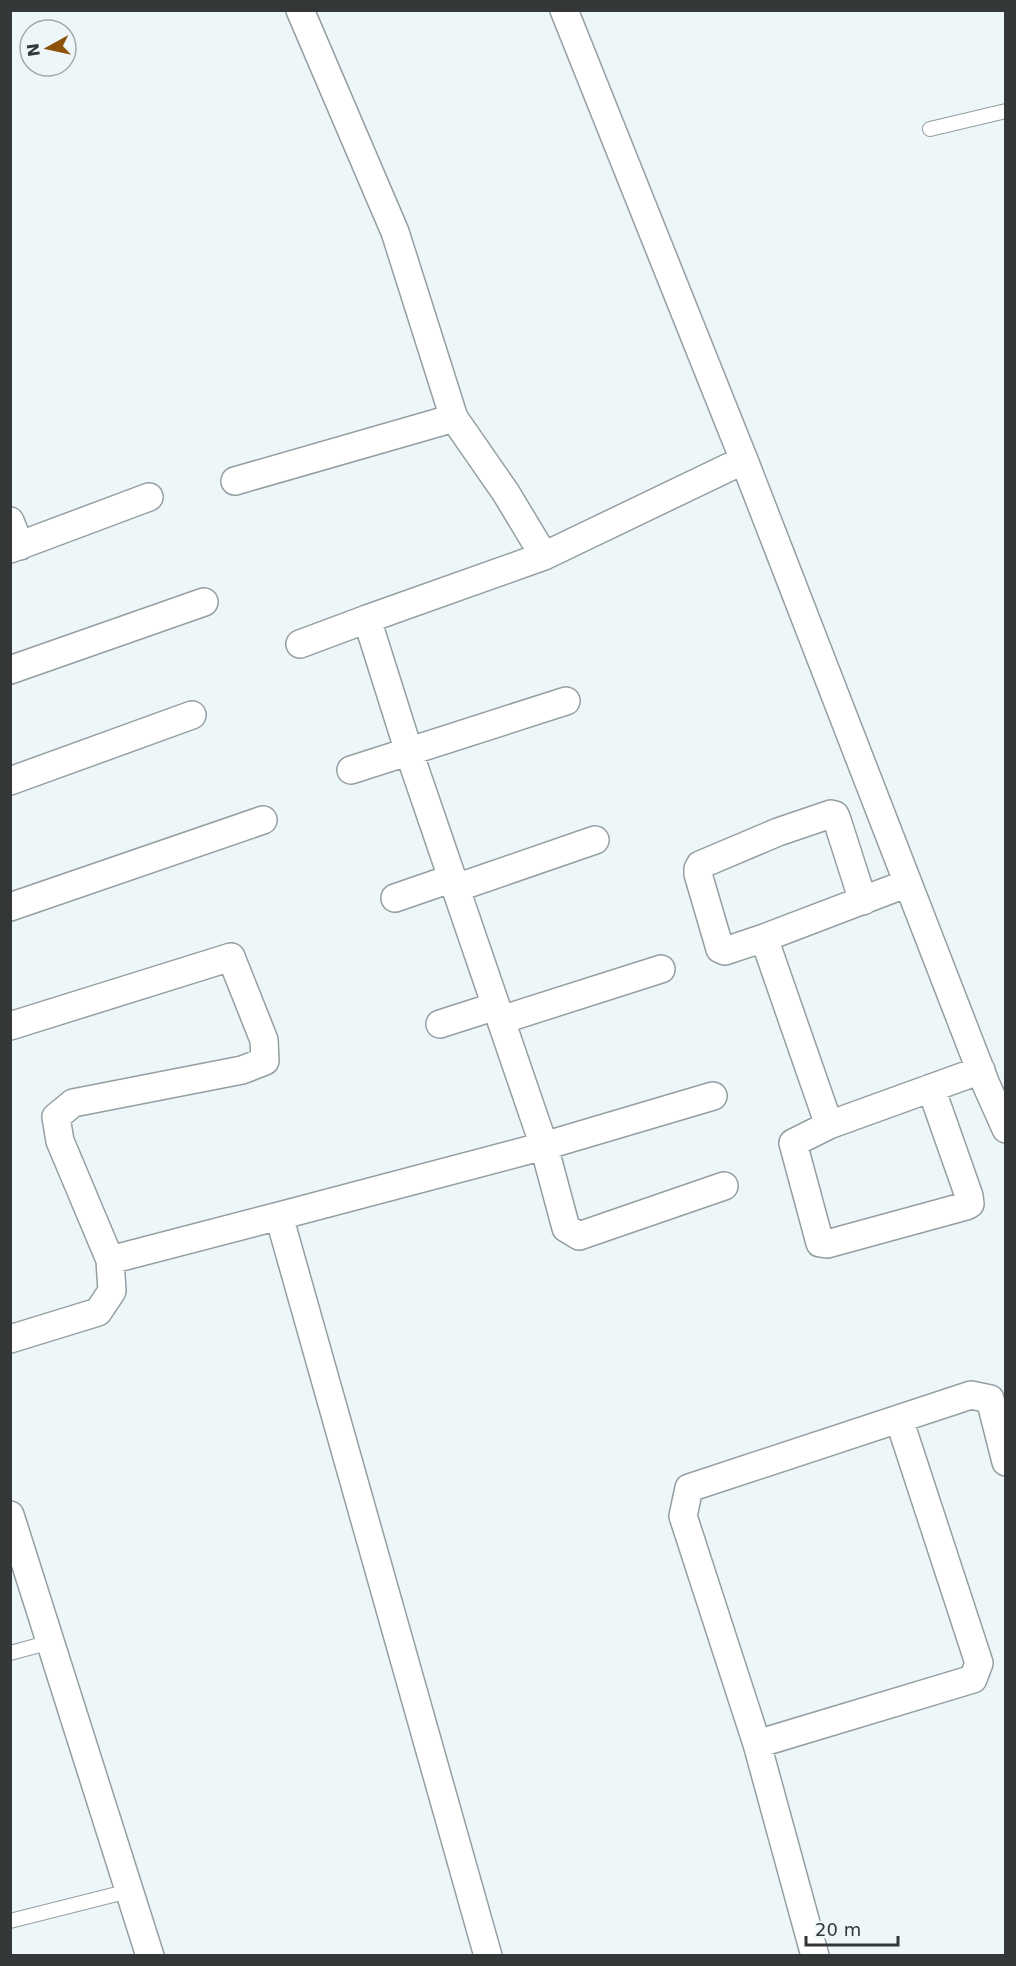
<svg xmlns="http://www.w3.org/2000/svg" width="1016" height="1966" viewBox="0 0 1016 1966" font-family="'DejaVu Sans',sans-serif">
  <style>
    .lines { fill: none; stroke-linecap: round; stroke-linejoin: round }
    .lane-casing { stroke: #959ea1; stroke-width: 16 }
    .street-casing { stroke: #959ea1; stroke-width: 30 }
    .lane { stroke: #fff; stroke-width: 14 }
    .street { stroke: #fff; stroke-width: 27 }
  </style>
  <rect width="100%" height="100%" fill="#edf7fa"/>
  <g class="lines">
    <g class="lane-casing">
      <path id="lane" d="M930,129l76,-18
        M10,1653l41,-11
        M10,1921l119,-30"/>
    </g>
    <g class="street-casing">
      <path id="street" d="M300,10l95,222 59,186 52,75 38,63 200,-96 241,622 21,47
        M564,10l180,450
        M235,481l219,-63
        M10,521l10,25
        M10,549l139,-52
        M300,644l67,-25
        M10,670l194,-68
        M351,770l215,-69
        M10,781l182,-66
        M908,883l-144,55 65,187 152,-55
        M456,888l139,-48
        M395,898l58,-20
        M10,907l253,-87
        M764,938l-39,13 -5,-2 -22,-75v-5l2,-4 78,-33 53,-18 4,1 2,5 26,81
        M501,1020l160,-51
        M440,1024l56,-18
        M10,1026l221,-69 33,83 1,21 -23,9 -169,33 -17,14 4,24 50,119
        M713,1096l-169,50 22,82 13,8 145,-50
        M829,1125l-36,18 27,100 7,1 139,-38 4,-2 -1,-8 -38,-108
        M279,1216l265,-70 -135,-394 -42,-133 177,-63
        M10,1339l88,-27 14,-21 -2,-31 169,-44 209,740
        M10,1515l140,441
        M757,1744l216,-65 6,-16 -80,-244
        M815,1956l-58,-212 -74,-228 6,-28 282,-93 19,4 16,63"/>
    </g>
    <use href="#lane" class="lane"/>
    <use href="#street" class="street"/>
  </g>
  <rect width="1016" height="1966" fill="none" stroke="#333738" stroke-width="24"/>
  <g transform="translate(48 48) rotate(262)"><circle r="28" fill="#edf7fa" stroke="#a3aaac" stroke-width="1.5"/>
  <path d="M0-4.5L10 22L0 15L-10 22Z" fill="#8b5308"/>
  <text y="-9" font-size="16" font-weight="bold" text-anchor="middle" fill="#333738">N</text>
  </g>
  <path d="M806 1936v9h92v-9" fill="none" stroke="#333738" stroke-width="3"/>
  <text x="815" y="1936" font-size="18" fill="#333738" stroke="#edf7fa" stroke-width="4.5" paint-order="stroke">20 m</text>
</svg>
